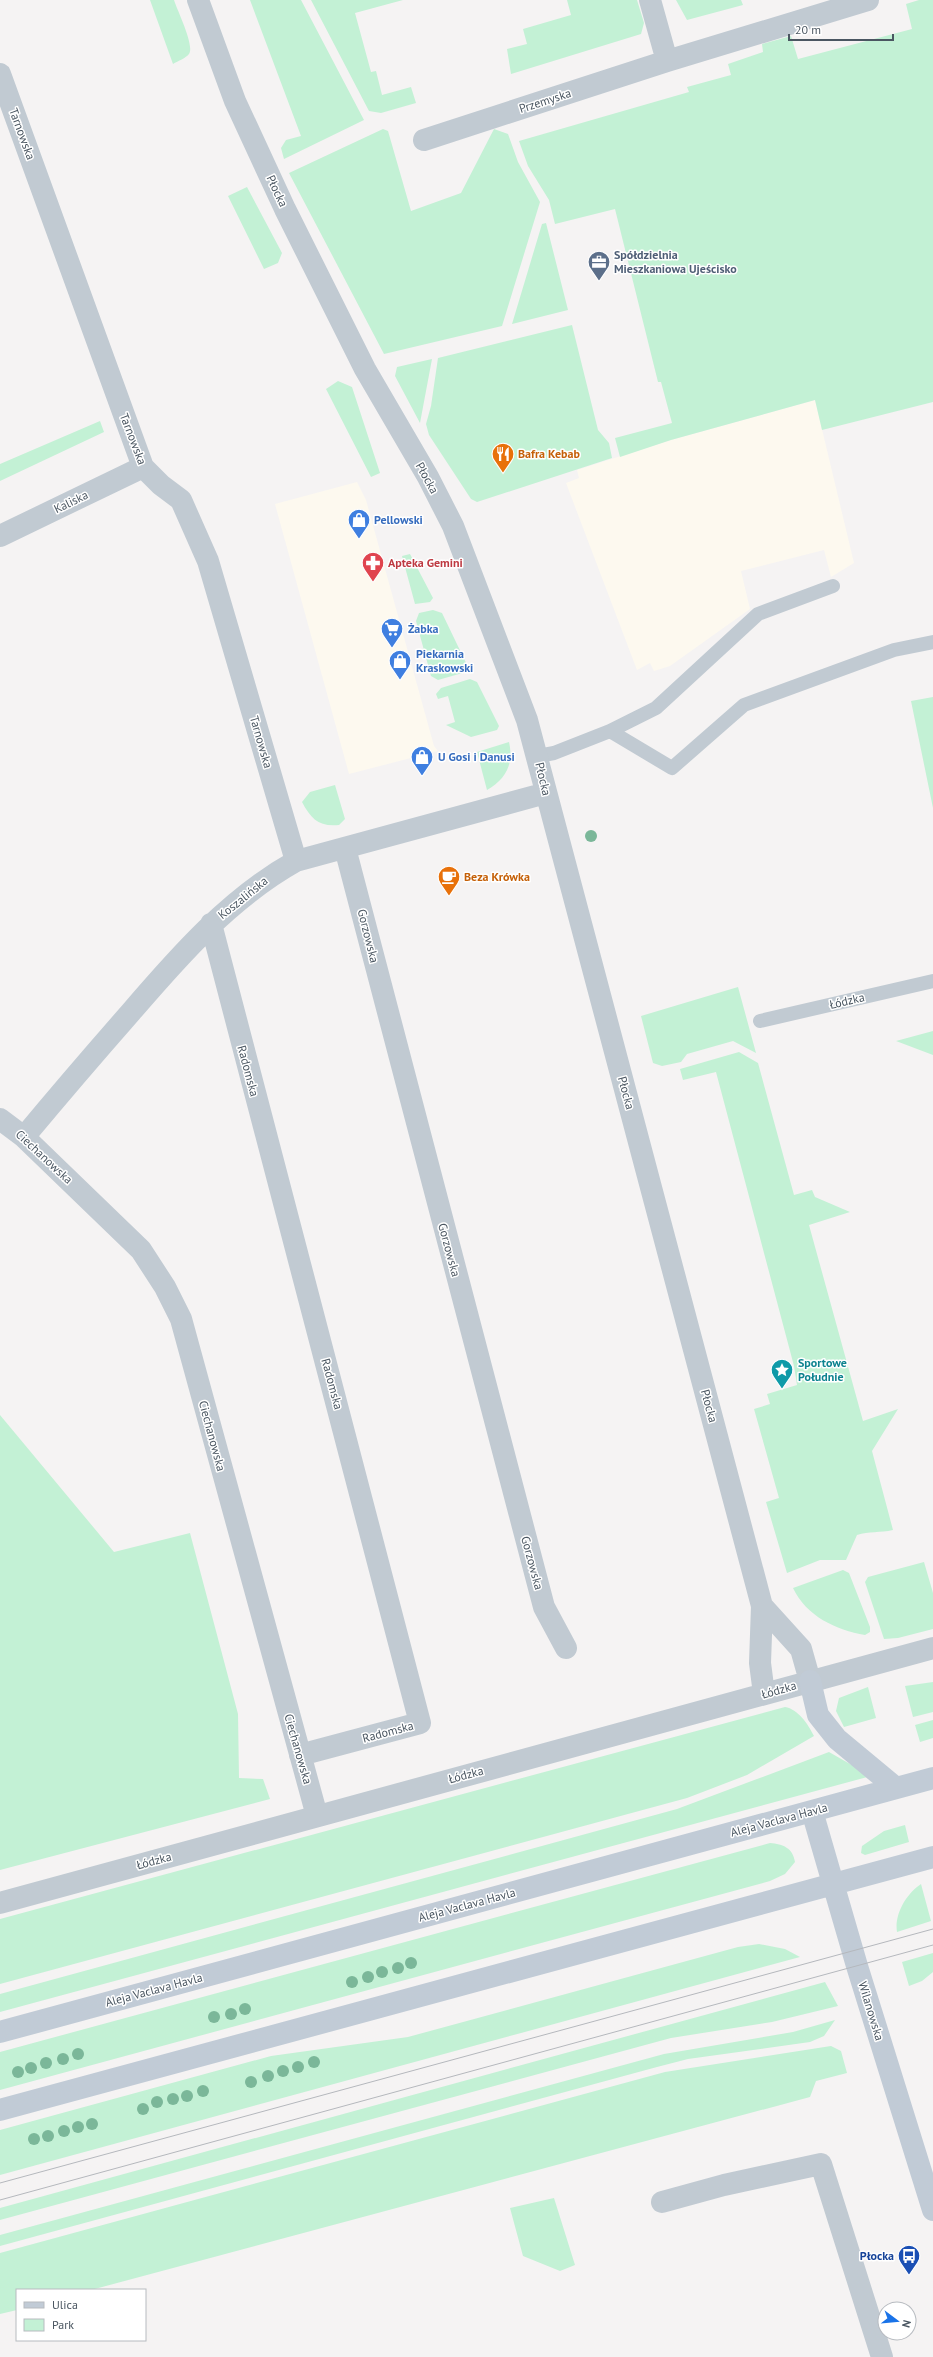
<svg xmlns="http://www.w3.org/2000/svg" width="933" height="2357" viewBox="0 0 933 2357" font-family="'PT Sans',sans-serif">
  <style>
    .commercial { fill: #fdf9ef }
    .green { fill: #c3f1d5 }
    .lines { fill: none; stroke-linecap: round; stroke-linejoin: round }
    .lane { stroke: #c1cad2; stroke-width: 14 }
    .street { stroke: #c1cad2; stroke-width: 22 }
    .secondary { stroke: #c1cbd6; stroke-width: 22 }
    .tram { stroke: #b5b8bd; stroke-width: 1 }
    .tree { fill: #7bb799 }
    .labels { text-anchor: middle; stroke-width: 3; stroke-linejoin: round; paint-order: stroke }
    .street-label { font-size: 12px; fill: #4a5661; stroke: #fff }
    .service-label { font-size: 12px; font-weight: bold; fill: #4e5e75; stroke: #fff; text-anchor: start }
    .food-label { font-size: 12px; font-weight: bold; fill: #c56008; stroke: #fff; text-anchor: start }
    .shop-label { font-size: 12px; font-weight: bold; fill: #366cbe; stroke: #fff; text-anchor: start }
    .health-label { font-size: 12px; font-weight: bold; fill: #be3a42; stroke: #fff; text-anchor: start }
    .culture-label { font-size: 12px; font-weight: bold; fill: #0d838f; stroke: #fff; text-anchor: start }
    .transit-label { font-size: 12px; font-weight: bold; fill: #164399; stroke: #fff; text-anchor: end }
  </style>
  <rect width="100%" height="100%" fill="#f5f3f3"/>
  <path class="commercial" d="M815,400l39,163 -23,14 -7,-27 -83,21 9,38 -80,57 -16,5 -4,-8 -13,7 -71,-187 13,-5 -2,-8 94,-30z
    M357,482l9,18 68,246 4,5 -89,23 -74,-270z"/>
  <path class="green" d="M150,0h24c3,10 21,46 15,54 -3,4 -11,7 -16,10z
    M250,0h51l63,120 -80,39 -3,-11 5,-8 15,-4z
    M311,0h92l-48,13 16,59 5,-1 6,24 29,-8 5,16 -35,10 -12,-2z
    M567,0h70l7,23 -3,11 -130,40 -4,-25 20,-5 -4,-15 48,-14z
    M676,0h65l2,5 -56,15z
    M919,0h14v402l-111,28 -7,-30 -144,40 -51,17 -5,-19 57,-15 -11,-41h-3l-43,-173 -60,15 -6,-24 -21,-34 -9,-25 170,-49 -2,-5 44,-12 -3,-11 35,-12 -1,-8 29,-8 7,23 114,-30 -6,-25z
    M383,129l5,2 23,80 50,-18 33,-64 14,5 10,28 22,40 -38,124 -118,28 -95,-181z
    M247,187l35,66 -4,10 -14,6 -36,-73z
    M546,223l22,87 -56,14 30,-100z
    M572,325l26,105 11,13 3,15 -135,44 -6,-3 -42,-64 -3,-11 5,-18 7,-48z
    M432,359l-12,64 -25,-47 2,-9z
    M338,381l14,6 28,86 -9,4 -45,-88z
    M100,421l4,11 -104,49v-17z
    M410,554l23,44 -3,4 -15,2 -13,-48z
    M433,610l9,3 26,54 -2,5 -28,8 -7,-4 -15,-55 3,-8z
    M470,679l7,3 22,44 -2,4 -26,7 -25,-12 9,-3 -7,-26 -10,3 -2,-5 5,-6z
    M933,697v111l-22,-107z
    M509,742c5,22 -3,37 -22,48l-10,-38z
    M335,785l10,34 -6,6c-20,2 -28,-6 -37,-23l8,-10z
    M738,987l18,66 -23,-12 -46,13 -6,8 -19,4 -9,-3 -12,-47z
    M933,1031v24l-37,-14z
    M739,1052l19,11 36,132 18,-5 3,7 35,15 -41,13 54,196 35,-12 -26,42 21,79c-13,3 -24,1 -36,5l-11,25h-26l-33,13 -21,-71 13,-4 -25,-89 16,-5 -3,-10 30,-9 -3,-19 -78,-294 -33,8 -3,-11z
    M0,1415l114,137 76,-19 48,181 1,64 24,1 7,20 -270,71z
    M924,1562l9,31v36l-35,9 -14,1 -19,-57 3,-5z
    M843,1570l6,3 21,54v5l-5,3c-29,-5 -59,-19 -72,-47z
    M933,1682v30l-20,5 -8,-31z
    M868,1687l8,31 -32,9 -8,-16 3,-13z
    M785,1707c13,2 23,17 29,29l-67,39 -60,23 -687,186v-65z
    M933,1720v18l-13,4 -5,-17z
    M829,1752l42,24 -871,236v-18l677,-185z
    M905,1825l4,17 -44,13 -4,-2 1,-7 22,-15z
    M770,1843c13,1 23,5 25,19l-10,12 -15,7 -770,209v-38z
    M921,1884l10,37 -34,11c-3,-18 10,-39 24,-48z
    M759,1944l26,5 15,8 -800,218v-45l271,-74 137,-19 330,-90z
    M933,1953v19l-11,9 -13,5 -7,-24z
    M825,1982l13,24 -66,16 -101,16 -671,182v-12z
    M835,2020l-11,16 -14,6 -122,17 -31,8 -657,179v-11l664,-181 129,-22z
    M831,2046l10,5 6,22 -31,8 -6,16 -719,193h-74v20l-17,4v-61l665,-181z
    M554,2198l21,67 -15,6 -37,-15 -13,-48z"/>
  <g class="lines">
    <path class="lane" d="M610,731l62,37 72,-63 150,-55 39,-8
      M538,756l16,-3 56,-22 46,-23 102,-94 75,-28
      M760,1021l173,-40"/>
    <path class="street" d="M198,0l37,101 50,108 80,160 63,108 25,49 74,194 235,886 -2,57 4,31
      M650,0l17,61
      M0,74l143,393 18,18 20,15 27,61 88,300
      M424,140l243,-79 201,-61
      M0,536l143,-69
      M345,848l199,759 22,41
      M211,924l209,799 -120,32
      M0,1119l24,18 117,113 24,37 16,32 136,497
      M24,1137c35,-42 71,-84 107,-125 49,-57 99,-114 165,-151l250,-68
      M762,1606l39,43 9,32
      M0,1903l933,-255
      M662,2202l62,-17 97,-21 61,193"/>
    <path class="secondary" d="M810,1681l8,34 19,24 59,49
      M812,1811l45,155 76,244
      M0,2032l933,-254
      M0,2110l933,-253"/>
    <path class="tram" d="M0,2183l933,-254
      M0,2200l933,-255"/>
  </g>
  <g class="tree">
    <circle cx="591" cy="836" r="6"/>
    <circle cx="411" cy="1963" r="6"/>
    <circle cx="398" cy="1968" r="6"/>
    <circle cx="382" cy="1972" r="6"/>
    <circle cx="368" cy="1977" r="6"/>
    <circle cx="352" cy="1982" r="6"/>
    <circle cx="245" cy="2009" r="6"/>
    <circle cx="231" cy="2014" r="6"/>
    <circle cx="214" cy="2017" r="6"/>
    <circle cx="78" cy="2054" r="6"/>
    <circle cx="63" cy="2059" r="6"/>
    <circle cx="314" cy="2062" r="6"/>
    <circle cx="46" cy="2063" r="6"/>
    <circle cx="298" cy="2067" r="6"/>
    <circle cx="31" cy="2068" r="6"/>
    <circle cx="283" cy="2071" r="6"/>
    <circle cx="18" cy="2072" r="6"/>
    <circle cx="268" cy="2076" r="6"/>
    <circle cx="251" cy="2082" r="6"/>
    <circle cx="203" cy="2091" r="6"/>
    <circle cx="187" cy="2096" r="6"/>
    <circle cx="173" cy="2099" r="6"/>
    <circle cx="157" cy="2102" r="6"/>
    <circle cx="143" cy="2109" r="6"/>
    <circle cx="92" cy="2124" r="6"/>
    <circle cx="78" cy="2127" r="6"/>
    <circle cx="64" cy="2131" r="6"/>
    <circle cx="48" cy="2136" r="6"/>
    <circle cx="34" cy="2139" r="6"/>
  </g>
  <defs>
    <g id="office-pin" transform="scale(1.15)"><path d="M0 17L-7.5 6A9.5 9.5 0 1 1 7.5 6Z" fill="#5c6f8a" stroke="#fff"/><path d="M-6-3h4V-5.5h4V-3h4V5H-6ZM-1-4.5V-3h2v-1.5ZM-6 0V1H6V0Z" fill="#fff"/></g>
    <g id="restaurant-pin" transform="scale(1.15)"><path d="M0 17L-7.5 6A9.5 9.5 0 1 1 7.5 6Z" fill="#e8710a" stroke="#fff"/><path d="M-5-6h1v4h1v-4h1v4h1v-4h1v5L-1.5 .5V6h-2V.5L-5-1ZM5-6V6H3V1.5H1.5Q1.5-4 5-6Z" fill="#fff"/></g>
    <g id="shop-pin" transform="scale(1.15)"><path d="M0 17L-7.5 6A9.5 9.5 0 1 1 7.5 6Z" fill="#3f7fe0" stroke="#fff"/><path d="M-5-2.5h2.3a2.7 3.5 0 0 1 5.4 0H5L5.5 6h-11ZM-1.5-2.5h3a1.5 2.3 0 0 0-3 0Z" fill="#fff"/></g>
    <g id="pharmacy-pin" transform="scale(1.15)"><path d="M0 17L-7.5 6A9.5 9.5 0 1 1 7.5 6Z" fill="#e0444e" stroke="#fff"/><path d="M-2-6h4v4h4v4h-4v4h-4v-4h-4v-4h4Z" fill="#fff"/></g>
    <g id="supermarket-pin" transform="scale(1.15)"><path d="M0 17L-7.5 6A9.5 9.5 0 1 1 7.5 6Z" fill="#3f7fe0" stroke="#fff"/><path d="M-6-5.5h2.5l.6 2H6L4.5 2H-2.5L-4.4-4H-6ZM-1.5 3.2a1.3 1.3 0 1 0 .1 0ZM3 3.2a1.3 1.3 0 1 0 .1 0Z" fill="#fff"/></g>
    <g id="cafe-pin" transform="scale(1.15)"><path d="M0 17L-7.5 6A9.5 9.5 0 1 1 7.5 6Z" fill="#e8710a" stroke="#fff"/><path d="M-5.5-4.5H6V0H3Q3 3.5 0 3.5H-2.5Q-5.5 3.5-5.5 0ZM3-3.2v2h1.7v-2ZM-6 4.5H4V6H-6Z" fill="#fff"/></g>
    <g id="sight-pin" transform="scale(1.15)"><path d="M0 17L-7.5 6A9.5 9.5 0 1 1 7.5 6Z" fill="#0f9aa8" stroke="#fff"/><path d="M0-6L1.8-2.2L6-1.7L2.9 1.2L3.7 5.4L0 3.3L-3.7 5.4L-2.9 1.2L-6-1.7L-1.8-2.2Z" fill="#fff"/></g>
    <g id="bus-pin" transform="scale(1.15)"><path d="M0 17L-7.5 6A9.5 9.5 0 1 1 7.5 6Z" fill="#1a4fb4" stroke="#fff"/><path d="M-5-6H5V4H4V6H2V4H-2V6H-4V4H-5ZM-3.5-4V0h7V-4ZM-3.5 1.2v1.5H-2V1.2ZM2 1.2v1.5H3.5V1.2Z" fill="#fff"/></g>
  </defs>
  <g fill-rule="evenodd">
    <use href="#office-pin" x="599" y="262"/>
    <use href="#restaurant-pin" x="503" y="454"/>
    <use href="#shop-pin" x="359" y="520"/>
    <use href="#pharmacy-pin" x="373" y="563"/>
    <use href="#supermarket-pin" x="392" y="629"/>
    <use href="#shop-pin" x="400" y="661"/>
    <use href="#shop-pin" x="422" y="757"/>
    <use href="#cafe-pin" x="449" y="877"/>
    <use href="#sight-pin" x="782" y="1370"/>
    <use href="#bus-pin" x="909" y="2256"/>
  </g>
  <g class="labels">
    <g class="street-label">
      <text transform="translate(545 101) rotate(-18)" y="4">Przemyska</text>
      <text transform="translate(22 134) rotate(70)" y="4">Tarnowska</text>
      <text transform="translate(277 191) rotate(65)" y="4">Płocka</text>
      <text transform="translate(133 439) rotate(69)" y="4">Tarnowska</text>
      <text transform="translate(427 478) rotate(61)" y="4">Płocka</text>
      <text transform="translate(71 502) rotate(-26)" y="4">Kaliska</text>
      <text transform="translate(261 742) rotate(74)" y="4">Tarnowska</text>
      <text transform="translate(543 779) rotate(77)" y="4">Płocka</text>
      <text transform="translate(243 898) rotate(-39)" y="4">Koszalińska</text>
      <text transform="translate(368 936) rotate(76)" y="4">Gorzowska</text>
      <text transform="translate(847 1001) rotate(-13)" y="4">Łódzka</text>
      <text transform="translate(248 1071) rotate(75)" y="4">Radomska</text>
      <text transform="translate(626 1093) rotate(75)" y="4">Płocka</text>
      <text transform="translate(44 1157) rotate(43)" y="4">Ciechanowska</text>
      <text transform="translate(449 1250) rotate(75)" y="4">Gorzowska</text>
      <text transform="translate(332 1384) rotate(75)" y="4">Radomska</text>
      <text transform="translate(709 1406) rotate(75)" y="4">Płocka</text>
      <text transform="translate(212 1436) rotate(75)" y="4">Ciechanowska</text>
      <text transform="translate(532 1563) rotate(75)" y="4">Gorzowska</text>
      <text transform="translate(779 1690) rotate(-16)" y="4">Łódzka</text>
      <text transform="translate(388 1732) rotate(-15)" y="4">Radomska</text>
      <text transform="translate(298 1749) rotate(74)" y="4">Ciechanowska</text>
      <text transform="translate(466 1775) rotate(-15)" y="4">Łódzka</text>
      <text transform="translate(779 1820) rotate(-15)" y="4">Aleja Vaclava Havla</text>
      <text transform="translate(154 1861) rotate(-15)" y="4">Łódzka</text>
      <text transform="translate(467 1905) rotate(-15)" y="4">Aleja Vaclava Havla</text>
      <text transform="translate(154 1990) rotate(-15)" y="4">Aleja Vaclava Havla</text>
      <text transform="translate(871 2011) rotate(73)" y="4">Wilanowska</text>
    </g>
    <g class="service-label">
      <text x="614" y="259">Spółdzielnia<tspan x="614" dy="14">Mieszkaniowa Ujeścisko</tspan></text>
    </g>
    <g class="food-label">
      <text x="518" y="458">Bafra Kebab</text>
      <text x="464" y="881">Beza Krówka</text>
    </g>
    <g class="shop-label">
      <text x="374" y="524">Pellowski</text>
      <text x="408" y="633">Żabka</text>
      <text x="416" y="658">Piekarnia<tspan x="416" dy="14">Kraskowski</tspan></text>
      <text x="438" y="761">U Gosi i Danusi</text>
    </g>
    <g class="health-label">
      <text x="388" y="567">Apteka Gemini</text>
    </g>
    <g class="culture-label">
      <text x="798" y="1367">Sportowe<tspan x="798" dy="14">Południe</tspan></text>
    </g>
    <g class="transit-label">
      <text x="894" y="2260">Płocka</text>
    </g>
  </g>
  <rect x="16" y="2289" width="130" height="52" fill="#ffffff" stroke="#b7bbc0"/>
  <rect x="24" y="2302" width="20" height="6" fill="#c1cbd6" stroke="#b7bbc0"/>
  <text x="52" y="2309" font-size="12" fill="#4a5661">Ulica</text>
  <rect x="24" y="2319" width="20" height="12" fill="#c3f1d5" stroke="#b7bbc0"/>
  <text x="52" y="2329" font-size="12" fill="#4a5661">Park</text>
  <g transform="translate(897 2321) rotate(106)"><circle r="19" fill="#ffffff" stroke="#b7bbc0"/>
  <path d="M0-3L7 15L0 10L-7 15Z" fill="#1a73e8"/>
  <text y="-6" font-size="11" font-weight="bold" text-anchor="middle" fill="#4a5661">N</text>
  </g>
  <path d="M789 34v6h104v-6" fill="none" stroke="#4a5661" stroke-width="2"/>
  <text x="795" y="34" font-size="12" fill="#4a5661" stroke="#ffffff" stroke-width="3" paint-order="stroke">20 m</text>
</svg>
